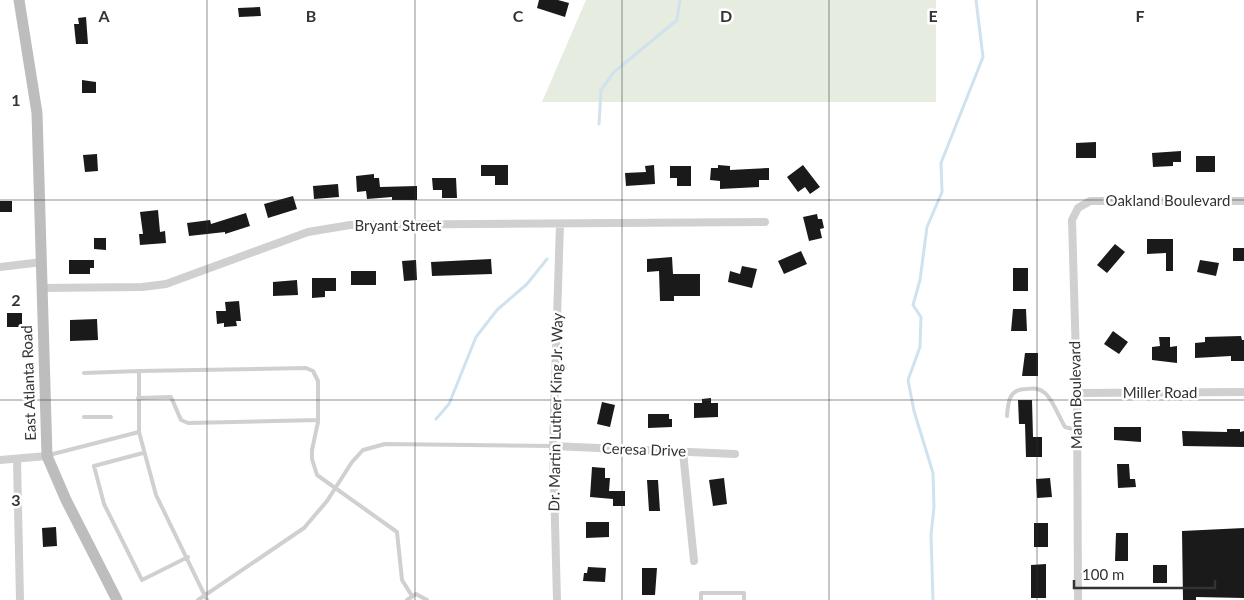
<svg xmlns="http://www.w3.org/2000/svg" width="1244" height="600" viewBox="0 0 1244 600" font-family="Lato,sans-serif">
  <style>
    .green { fill: #e6ecdf }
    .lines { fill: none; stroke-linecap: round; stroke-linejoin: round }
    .stream { stroke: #cfe2ee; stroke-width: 3 }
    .building { fill: #1a1a1a }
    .lane { stroke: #d0d0d0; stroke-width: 4 }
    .street { stroke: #d0d0d0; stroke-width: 8 }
    .secondary { stroke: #bdbdbd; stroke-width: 11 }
    .grid { fill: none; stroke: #333; stroke-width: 1; stroke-opacity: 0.55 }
    .labels { text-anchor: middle; stroke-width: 5; stroke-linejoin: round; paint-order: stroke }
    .street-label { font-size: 15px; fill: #333; stroke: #fff }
    .grid-label { font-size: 16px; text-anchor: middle; font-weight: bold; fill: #333; stroke: #fff; stroke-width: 5; stroke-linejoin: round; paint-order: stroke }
  </style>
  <rect width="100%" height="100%" fill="#fff"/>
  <path class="green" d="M586,0h350v102h-394z"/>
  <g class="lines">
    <path class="stream" d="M599,124l2,-34 13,-18 63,-52 3,-20
      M436,419l13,-15 27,-67 21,-27 30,-26 20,-25
      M933,600l-2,-65 3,-28 -1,-34 -19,-62 -6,-31 12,-33 1,-30 -8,-12 7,-25 7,-53 15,-35 -1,-29 42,-106 -7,-57"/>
  </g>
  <path class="building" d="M539,0h19l11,3 -4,14 -28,-9z
    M260,7l1,9 -22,1 -1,-9z
    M86,17l2,27h-12l-2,-20h5l-1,-6z
    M82,80l14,2v11h-14z
    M1096,142v16h-20v-15z
    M1181,151v11h-8v4l-20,1 -1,-14z
    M97,154l1,17 -13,1 -2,-17z
    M1196,156h19v16h-19z
    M481,165h27v20h-13v-9h-14z
    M654,165l1,19 -29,2 -1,-13 21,-1 -1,-6z
    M718,165l12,1v4l39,-2v12h-10v7l-39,2v-8l-10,-1 1,-12h7z
    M803,165l17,22 -10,7 -5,-7 -7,5 -11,-15z
    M670,166h21v20h-14v-8h-7z
    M374,174v4h5l1,9 37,-1v14h-25v-3l-25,2 -1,-8 -9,1 -1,-16z
    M432,178h24l1,20h-15v-8h-9z
    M338,184l1,13 -25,2 -1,-13z
    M293,196l4,13 -29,9 -4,-14z
    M0,201h12v11h-12z
    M158,210l2,22 5,-1 1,12 -26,2 -1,-11h4l-3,-22z
    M246,213l4,13 -25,8v-2l-36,4 -2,-13 23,-3 1,4z
    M817,214l1,5h4l2,9 -4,1 2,9 -13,3 -6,-24z
    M94,238h12v12l-12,-1z
    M1147,239h26v32h-7v-18l-19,1z
    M1115,244l10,8 -18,21 -10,-8z
    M1233,248h11v13h-11z
    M801,251l6,13 -23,10 -6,-13z
    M672,257l1,17h27v22h-26v5h-14l-1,-30 -12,1v-13z
    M491,259l1,15 -60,2 -1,-14z
    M69,260h25v8h-4v6h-21z
    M416,260l1,20 -13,1 -2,-20z
    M1200,260l19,3 -3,13 -19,-4z
    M742,266l15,3 -5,19 -24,-6 2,-11 10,3z
    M1013,268h15v23h-15z
    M351,271h25v14h-25z
    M312,278h24v13h-11v6l-13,1z
    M297,280l1,15 -25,1v-14z
    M239,301l2,20h-5l1,5 -13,1v-4l-7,1 -1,-13h10l-1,-9z
    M1013,309h13l1,22h-16z
    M7,313h15v14h-15z
    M97,319l1,21 -28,1v-21z
    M1113,331l15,11 -9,12 -15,-10z
    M1241,336l1,4h2v21h-13v-5l-36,2v-15l10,-1v-5z
    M1159,337h11v10l7,-1v17l-25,-3v-13l8,-1z
    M1025,353h13v23h-16z
    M711,398v5h7v14l-24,1v-15h8v-4z
    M1018,400h14l1,37h9v20h-16l-1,-33h-6z
    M602,402l13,3 -5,22 -13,-3z
    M648,414h21v5h3v8l-24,1z
    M1114,427h27v15l-27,-2z
    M1227,429h13v3l4,-1v16l-61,-1 -1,-15 45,1z
    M1117,464h12l1,15h5l1,8 -18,1z
    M592,467l13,1v10h5l-1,13h16v15h-12v-7l-23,-2z
    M724,478l3,26 -14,2 -4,-26z
    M1050,478l2,19 -15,1 -1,-19z
    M647,480h11l2,31h-11z
    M586,522h23v15l-23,1z
    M1034,523h14v24h-14z
    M56,527l1,19 -14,1 -1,-19z
    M1244,528v70l-48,-1v3h-13l-1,-69z
    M1116,533h12v28h-13z
    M1046,564v34h-15v-33z
    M1153,565h14v18h-14z
    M588,567l18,1 -1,14 -22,-1 1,-8h3z
    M642,568h15l-2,27h-13z"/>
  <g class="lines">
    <path class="lane" d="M84,373l55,-2
      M138,398l33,-1 10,23 7,3 130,-3
      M1007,416c1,-14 2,-27 19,-27 8,-1 13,-1 19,4 8,7 14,24 20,34l12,3
      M84,417h27
      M139,432v-61l167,-3 7,3 5,10v41l-6,28v9l5,16 80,57 5,48 10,16
      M143,453l-49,13 10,38 38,76 46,-23
      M49,455l90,-23 17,63 51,105
      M198,600l106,-72 23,-27 25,-39 11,-12 22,-6 168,2
      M407,600l9,-6 11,6
      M701,600v-7h43v7"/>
    <path class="street" d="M0,267l42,-5
      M41,288l101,-1 24,-3 142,-52 42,-7 415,-3
      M1077,393l167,-1
      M553,446l182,8
      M683,452l11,109
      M17,459l3,141
      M0,460l47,-4
      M557,600l-4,-154 7,-222
      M1078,600l-1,-207 -5,-173 6,-12 12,-7h154"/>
    <path class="secondary" d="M19,0l18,113 10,343 19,44 51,100"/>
  </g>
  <path class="grid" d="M207,0v600M415,0v600M622,0v600M829,0v600M1037,0v600M0,200h1244M0,400h1244"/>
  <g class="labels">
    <g class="street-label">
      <text x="1168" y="206">Oakland Boulevard</text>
      <text x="398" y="231">Bryant Street</text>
      <text transform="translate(29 383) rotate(-92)" y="5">East Atlanta Road</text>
      <text x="1160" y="398">Miller Road</text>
      <text transform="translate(1076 395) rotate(-91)" y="5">Mann Boulevard</text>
      <text transform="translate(556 412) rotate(-89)" y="5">Dr. Martin Luther King Jr. Way</text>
      <text transform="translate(644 450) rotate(2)" y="5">Ceresa Drive</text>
    </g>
  </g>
  <g class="grid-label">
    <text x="104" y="22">A</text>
    <text x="311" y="22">B</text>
    <text x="518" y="22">C</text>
    <text x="726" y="22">D</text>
    <text x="933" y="22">E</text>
    <text x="1140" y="22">F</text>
    <text x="16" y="106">1</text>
    <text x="16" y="306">2</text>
    <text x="16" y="506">3</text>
  </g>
  <path d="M1074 580v8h141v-8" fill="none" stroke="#333333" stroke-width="2.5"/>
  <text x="1082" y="580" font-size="15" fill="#333333" stroke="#ffffff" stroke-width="4" paint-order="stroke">100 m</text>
</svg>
